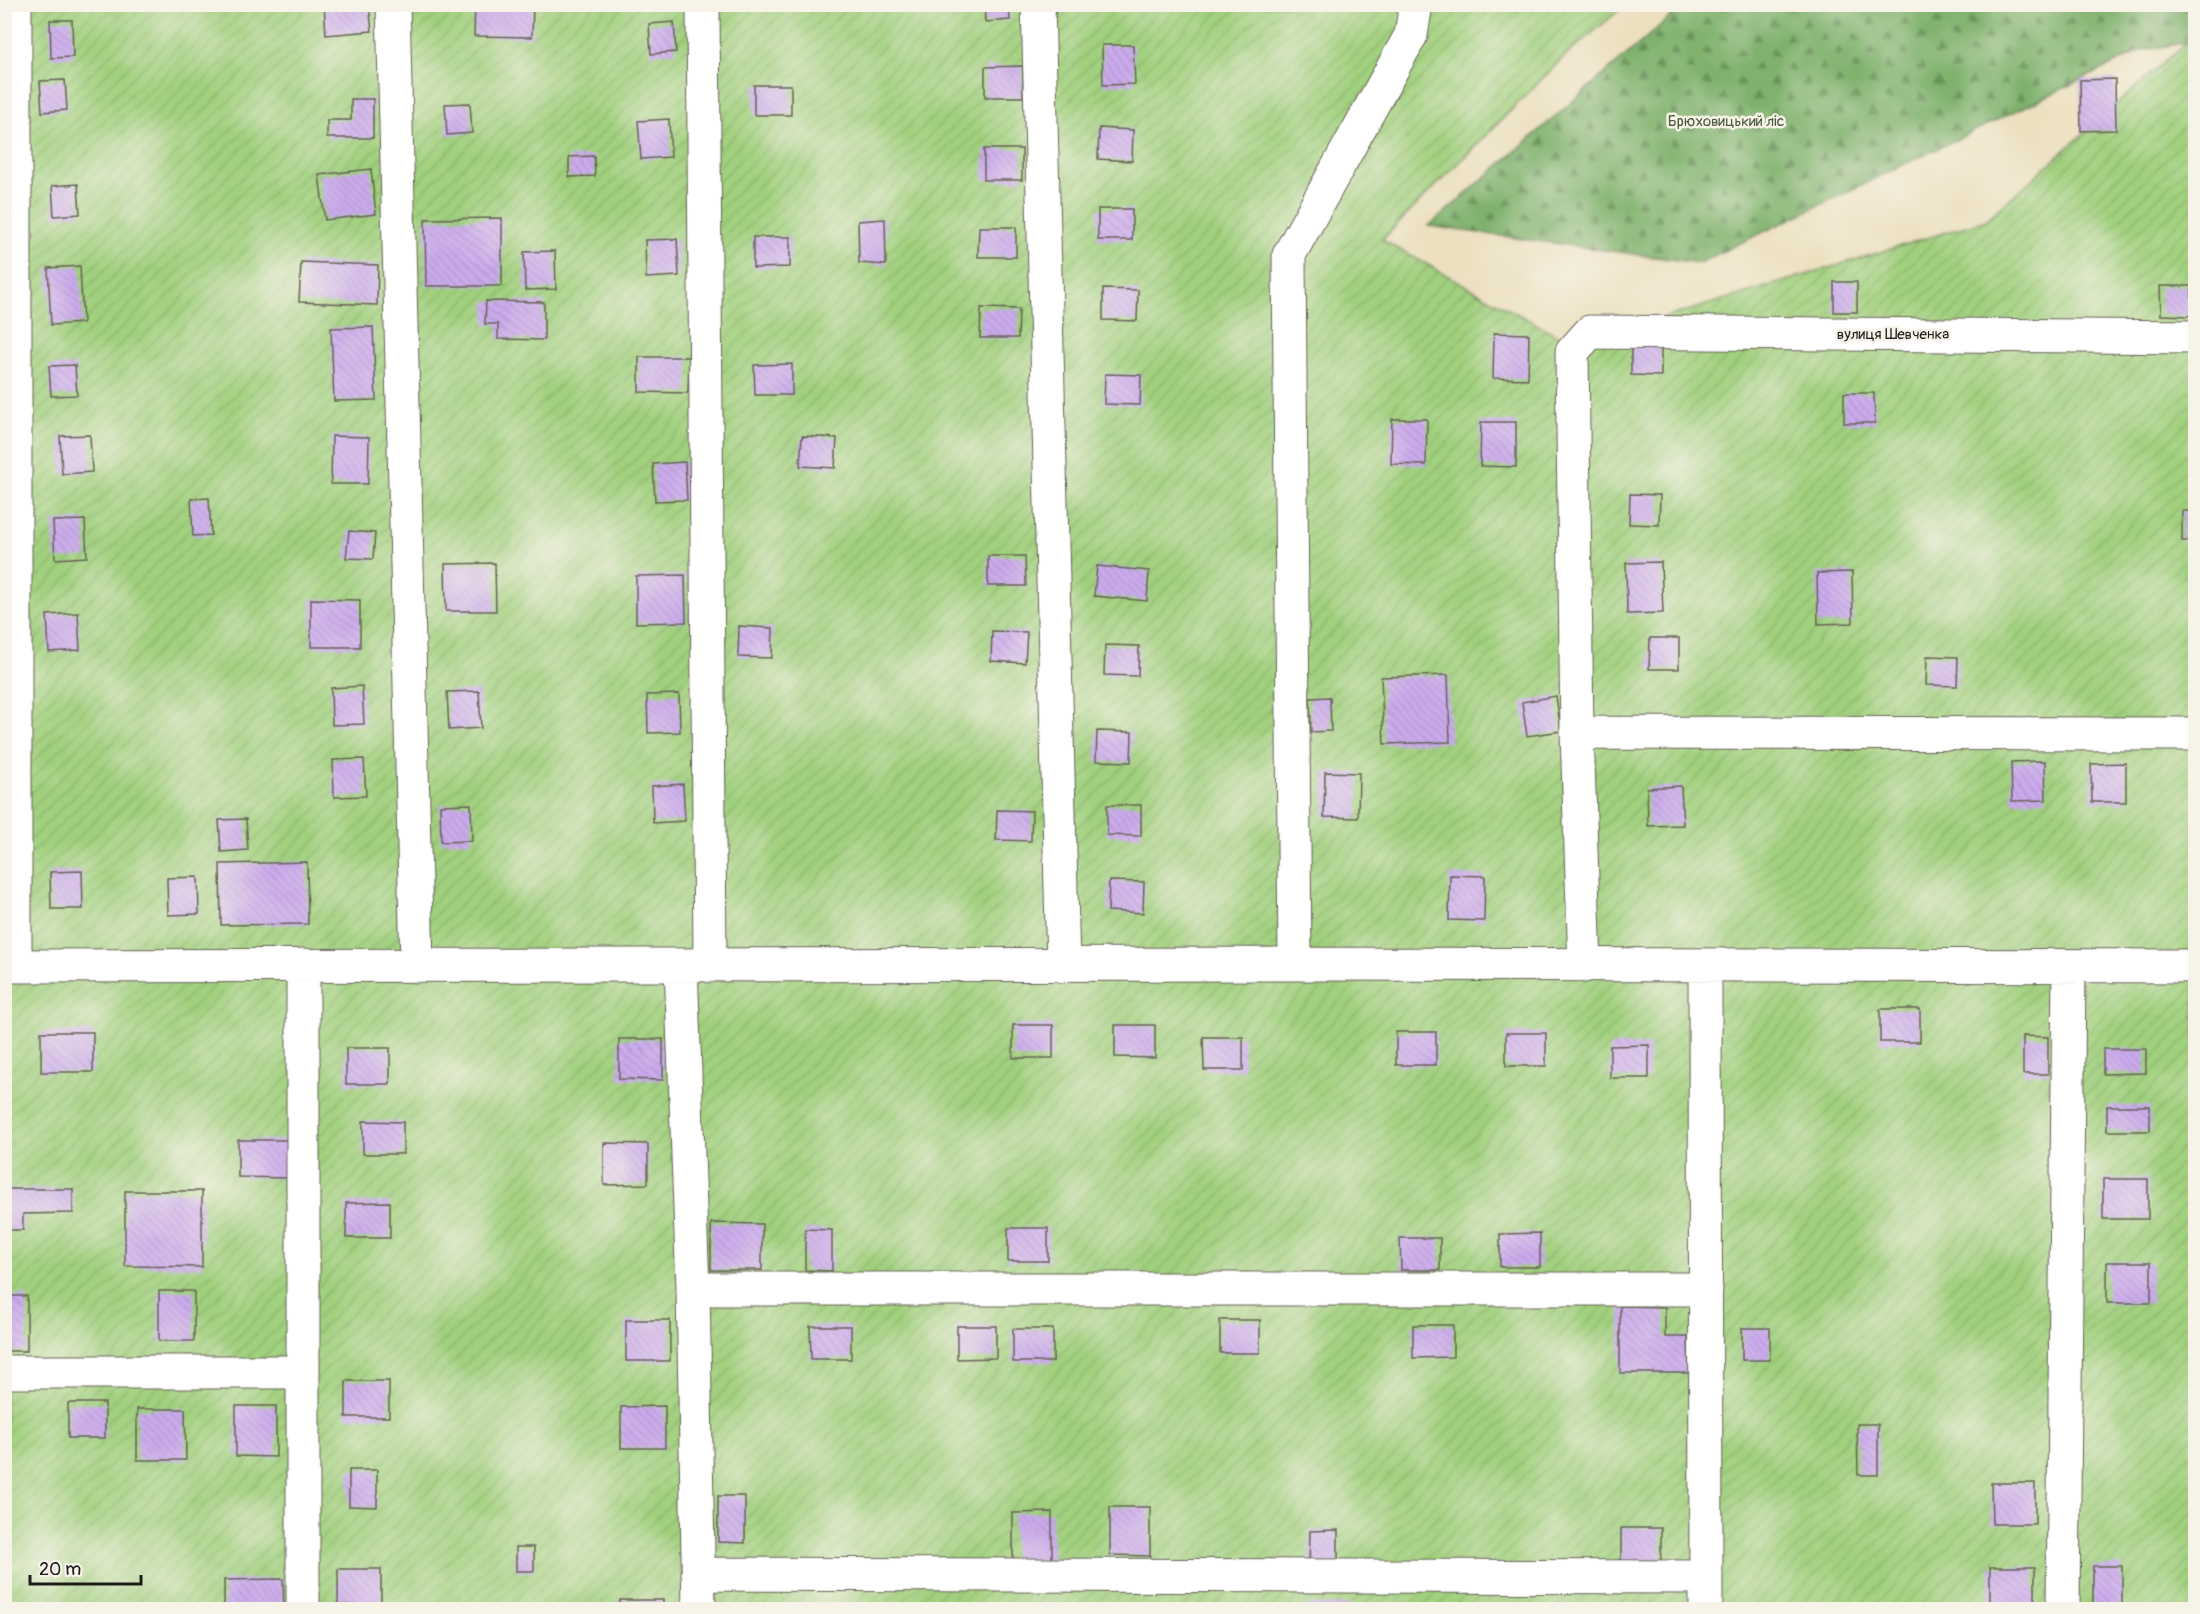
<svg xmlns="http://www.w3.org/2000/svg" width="2200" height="1614" viewBox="0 0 2200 1614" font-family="Pangolin,sans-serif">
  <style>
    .forest { fill: url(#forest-firs); stroke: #4e6744; stroke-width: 1.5 }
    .garden { fill: url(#garden-furrows); stroke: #5e764d; stroke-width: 1.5 }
    .building { fill: url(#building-back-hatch) }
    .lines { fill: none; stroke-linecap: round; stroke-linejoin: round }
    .minor-casing { stroke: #656155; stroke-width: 35 }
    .minor { stroke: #fff; stroke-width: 33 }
    .labels { text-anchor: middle; stroke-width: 5; stroke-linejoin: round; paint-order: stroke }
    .park-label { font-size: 15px; fill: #4b5b3e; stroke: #f7f3e8 }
    .street-label { font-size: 15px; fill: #1c1c1c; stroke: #f7f3e8 }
  </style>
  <defs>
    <pattern id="forest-firs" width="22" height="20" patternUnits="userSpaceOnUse" patternTransform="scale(1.5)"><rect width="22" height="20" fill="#80b26d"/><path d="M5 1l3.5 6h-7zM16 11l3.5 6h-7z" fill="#689059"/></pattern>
    <pattern id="garden-furrows" width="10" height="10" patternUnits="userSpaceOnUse" patternTransform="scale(1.5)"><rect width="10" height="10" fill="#a1d07e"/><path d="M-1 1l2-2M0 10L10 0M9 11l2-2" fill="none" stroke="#8ab26c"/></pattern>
    <pattern id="building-back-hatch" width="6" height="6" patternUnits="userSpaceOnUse" patternTransform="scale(1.5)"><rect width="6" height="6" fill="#ccaced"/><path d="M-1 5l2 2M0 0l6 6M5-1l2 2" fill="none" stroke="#af93cb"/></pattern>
  </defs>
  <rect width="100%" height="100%" fill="#f7f3e8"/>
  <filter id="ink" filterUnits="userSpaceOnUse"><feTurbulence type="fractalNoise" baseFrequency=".0167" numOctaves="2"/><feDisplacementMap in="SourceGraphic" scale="12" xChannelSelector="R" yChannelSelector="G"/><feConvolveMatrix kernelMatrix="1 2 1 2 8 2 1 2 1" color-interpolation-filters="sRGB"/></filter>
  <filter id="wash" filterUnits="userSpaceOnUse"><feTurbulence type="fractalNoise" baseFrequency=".008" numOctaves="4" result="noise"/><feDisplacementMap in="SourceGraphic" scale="24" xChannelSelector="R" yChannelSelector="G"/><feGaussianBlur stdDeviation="1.35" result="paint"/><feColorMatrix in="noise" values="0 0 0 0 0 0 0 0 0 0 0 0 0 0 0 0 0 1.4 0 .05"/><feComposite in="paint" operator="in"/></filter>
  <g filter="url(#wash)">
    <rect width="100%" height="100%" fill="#ece0bf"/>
    <path class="forest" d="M1684,5h511v36l-52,9 -444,213 -270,-37z"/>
    <path class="garden" d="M5,5h1620l-62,53 -181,182 193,105 411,-125 209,-185v1574l-2190,1z"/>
    <g id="blocks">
      <path class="building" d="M324,4h45l3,27 -46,4z
        M475,4h58l-1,33 -58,-1z
        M984,4h25l1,16 -25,2z
        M50,20h22l1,37 -22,1z
        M674,22l2,30 -25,2 -2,-30z
        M1102,45h31l2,39 -32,1z
        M1023,66v31h-38v-30z
        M2115,79l1,51 -35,1 -1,-51z
        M65,80l2,30 -25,2 -2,-31z
        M754,85h37v30h-37z
        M351,99h22v39h-46v-18h24z
        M470,103l2,30 -25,2 -2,-31z
        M669,119l2,38 -30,2 -3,-38z
        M1099,128l34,2 -1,31 -34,-2z
        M984,149h38v31h-38z
        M594,156l1,20 -26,1v-20z
        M371,169l5,45 -51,6 -6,-45z
        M78,184l2,30 -26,2 -2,-30z
        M1098,209h34v31h-34z
        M502,218v68h-76l-1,-67z
        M885,219l1,46 -27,-2 -1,-42z
        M979,227h37v30h-38z
        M753,237h37v30l-37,1z
        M677,239l2,37 -33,2 -1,-38z
        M555,251l1,38 -31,1 -1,-38z
        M301,262l77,3 -1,40 -78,-3z
        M80,266l3,57 -32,2 -3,-57z
        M1834,282h23v30h-23z
        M2160,286h32v30l-31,-1z
        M1103,289l35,1 -1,31 -34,-1z
        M486,301l58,1v38l-46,-1v-15h-13z
        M981,308l38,1 -1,29h-38z
        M373,327l3,73 -42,1 -3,-73z
        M1494,333l35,1 -1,45 -35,-1z
        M1631,345l30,1v30l-30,-1z
        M639,357h50l-1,36 -49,-1z
        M792,364v31h-37l-1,-30z
        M75,365l2,30 -26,1 -2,-30z
        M1105,374l36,1 -1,30 -36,-1z
        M1844,393h30l1,30h-31z
        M1392,419h35l-1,46 -35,-1z
        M1481,422h35v45l-36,-1z
        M90,435l2,37 -30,2 -2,-38z
        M332,436l37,1 -1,47h-37z
        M802,436l35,2 -2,30 -35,-2z
        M685,462l2,38 -32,1 -2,-37z
        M1630,494l30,1 -1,30 -30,-1z
        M209,498l2,37 -18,1 -2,-37z
        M2182,511h14v30h-14z
        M85,520l2,37 -32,2 -2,-38z
        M349,531l26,2 -2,26 -27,-1z
        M988,556h37l1,30h-38z
        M1661,562l2,51 -36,1 -1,-51z
        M495,563l1,48h-50l-1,-47z
        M1097,566l52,5 -2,30 -53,-5z
        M1852,572l1,51 -35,1 -1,-51z
        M685,575l1,47 -50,1v-47z
        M311,599l49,1v47h-49z
        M78,613l2,37 -31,2 -2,-37z
        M739,626l34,2 -1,30 -34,-1z
        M992,631l35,1 -2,31 -34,-2z
        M1650,638h29v31h-30z
        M1105,645l34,1 -1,30 -34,-1z
        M1927,656l31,1 -1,29 -31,-1z
        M1448,675l2,67 -66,2 -3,-67z
        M362,686l2,38 -32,1 -1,-37z
        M479,691l2,37 -32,2 -2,-38z
        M679,694l1,38 -32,1 -1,-38z
        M1556,696l5,35 -34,5 -5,-34z
        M1330,697l1,34 -20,1 -1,-34z
        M1097,731l35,1 -1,30 -35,-1z
        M364,759l2,37 -32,1 -1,-37z
        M2045,761l1,39 -34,1 -1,-39z
        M2126,763v39h-34l-1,-38z
        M1325,772l34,1 -1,45 -34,-1z
        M683,784l2,37 -32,2 -1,-37z
        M1681,786l2,39 -35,1 -1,-38z
        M471,804l1,37 -31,1 -1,-37z
        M1107,805h34v31l-34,-1z
        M997,810l35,1 -1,30 -35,-1z
        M246,819l2,31 -27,2 -2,-32z
        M307,862l1,62 -87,1 -1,-61z
        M82,871l1,38h-32l-1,-37z
        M1450,875l35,1 -1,45 -35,-1z
        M198,877l1,37 -31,1 -1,-37z
        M1109,881l35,1 -1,31 -35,-2z
        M1880,1009h40v33h-40z
        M1013,1025h40v33h-40z
        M1115,1025h40v33l-40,-1z
        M41,1032h52v40h-52z
        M1396,1032h40v33h-40z
        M1506,1033h40v33h-40z
        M2023,1036l25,1v37h-25z
        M1203,1037h40v33h-39z
        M619,1039h44v41l-44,-1z
        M1649,1045v33h-39v-32z
        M346,1048h44v36h-44z
        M2103,1049h43v24l-43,1z
        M2107,1106h43v25h-43z
        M363,1121l40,1v32h-40z
        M238,1140h54l-1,38 -53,-1z
        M604,1143l44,1v40l-44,1z
        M2103,1179h45v40h-45z
        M5,1189h68v24l-50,1v16h-18z
        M125,1191h77v76l-77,-1z
        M390,1202v36h-44v-35z
        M711,1223l51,1v46h-51z
        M1008,1228h40v33h-40z
        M805,1229l27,1v41l-27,-1z
        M1540,1233v34h-40v-33z
        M1400,1238h40v32h-39z
        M2107,1262h44v41h-44z
        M159,1291h35v50h-35z
        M4,1296h23v55h-23z
        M1620,1306l45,1v30h23l1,36h-69z
        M626,1320h44v41h-44z
        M1220,1320h40v33h-40z
        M1413,1325h40v32l-40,1z
        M810,1326h41v33h-40z
        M957,1326h39v32l-39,1z
        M1742,1328h28v32h-28z
        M1013,1329h40v33h-40z
        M346,1381h43v36h-43z
        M68,1403h37v35h-37z
        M236,1406h40v51l-40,-1z
        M665,1406v42h-44v-41z
        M137,1409h48l1,51h-49z
        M1857,1424h21v51h-20z
        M349,1470h28v37l-28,-1z
        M1991,1483h44v41h-43z
        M718,1496h27v47l-27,-1z
        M1110,1507h40v49l-40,-1z
        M1052,1512v50l-39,-1v-48z
        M1621,1528h40v34h-40z
        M1338,1530v37h-29l1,-36z
        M516,1547h18v24h-18z
        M2093,1566h29v44h-29z
        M1990,1567h45v41h-45z
        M338,1569h43v36h-43z
        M283,1579l1,31h-60v-30z
        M620,1600h43v10h-43z
        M1308,1605h44v5h-44z
        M715,1607h44v3h-44z"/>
    </g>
  </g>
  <g filter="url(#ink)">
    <use href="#blocks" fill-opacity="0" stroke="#656155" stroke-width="1.5"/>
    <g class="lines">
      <g class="minor-casing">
        <path id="minor" d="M15,4v962
          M393,4l24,962
          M703,4l7,962
          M1038,4l25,962
          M1577,733l619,1
          M1295,964l-6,-709 122,-220 5,-31
          M4,966l1291,-2 901,2
          M681,966l12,323 6,321
          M1585,966l-8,-233 -5,-381 18,-20 606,5
          M1705,966l1,644
          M693,1289h1013
          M4,1372h299
          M698,1574l1008,3
          M303,1610v-645
          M2063,1610l6,-644"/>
      </g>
      <use href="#minor" class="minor"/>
    </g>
  </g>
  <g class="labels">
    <g class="park-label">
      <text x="1726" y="126">Брюховицький ліс</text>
    </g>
    <g class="street-label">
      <text x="1893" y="339">вулиця Шевченка</text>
    </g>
  </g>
  <rect width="2200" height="1614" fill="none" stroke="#f7f3e8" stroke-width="24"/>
  <path d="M30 1575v9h111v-9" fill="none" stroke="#1c1c1c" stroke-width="3"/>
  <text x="39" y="1575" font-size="18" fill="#1c1c1c" stroke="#f7f3e8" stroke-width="4.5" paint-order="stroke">20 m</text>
</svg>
